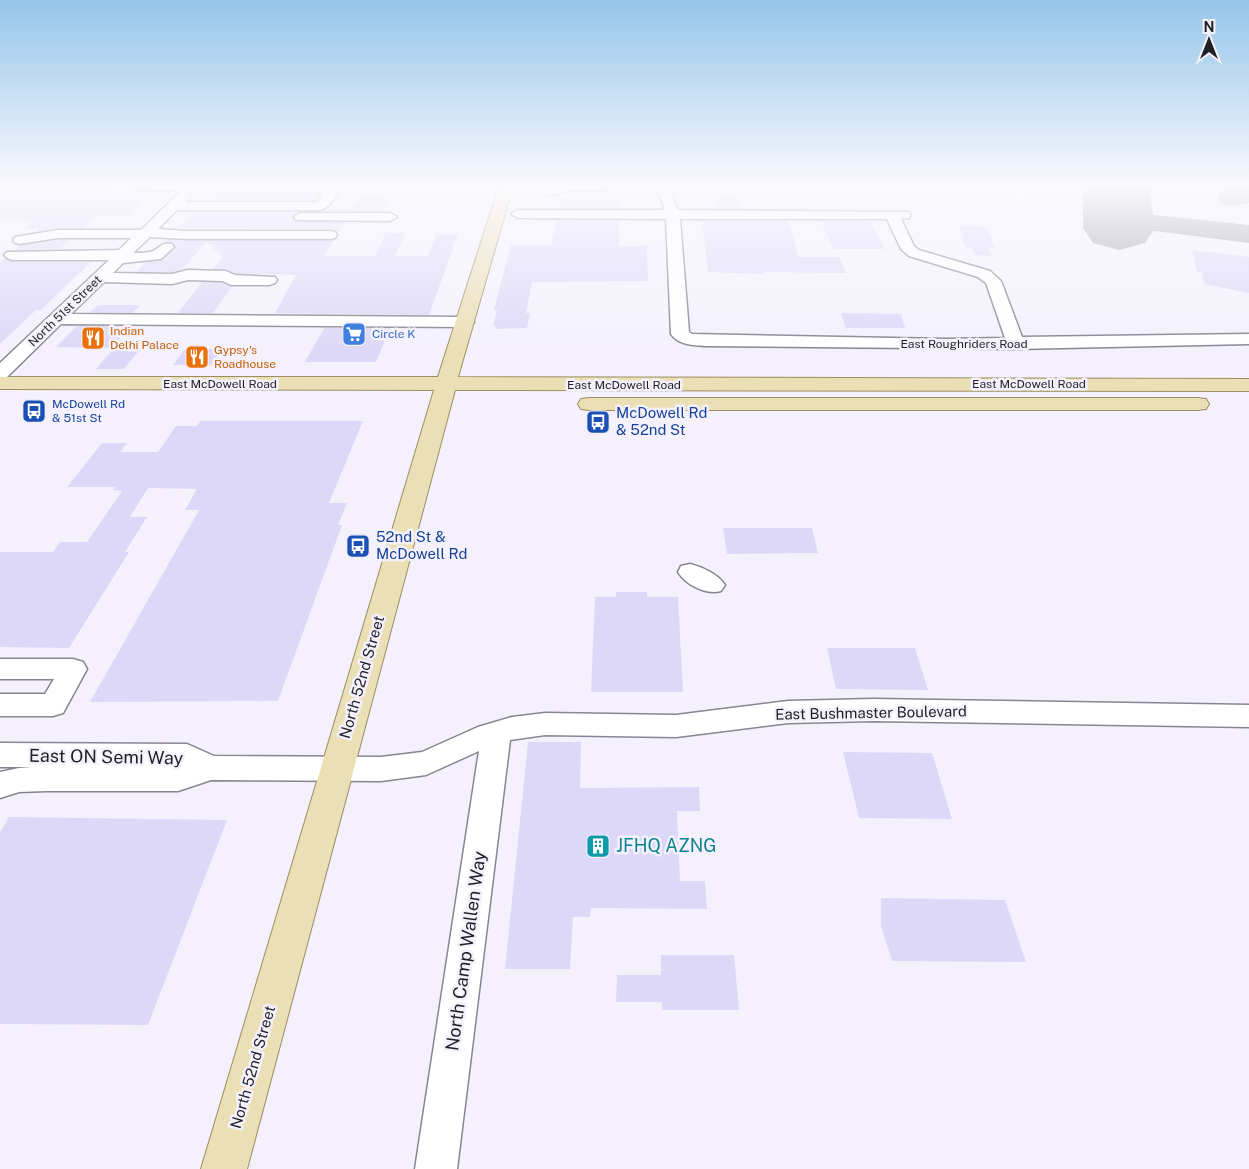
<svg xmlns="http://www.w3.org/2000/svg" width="1249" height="1169" viewBox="0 0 1249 1169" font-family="'Public Sans',sans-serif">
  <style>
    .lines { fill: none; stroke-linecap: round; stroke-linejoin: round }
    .taxiway { fill: #a4a2ac; fill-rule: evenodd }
    .runway { fill: #a4a2ac; fill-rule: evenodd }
    .building { fill: #ded8f8 }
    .minor-casing { stroke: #888592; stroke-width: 3 }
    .major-casing { stroke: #9b8e62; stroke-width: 2 }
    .minor { fill: #fff; fill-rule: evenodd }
    .major { fill: #ebdfb5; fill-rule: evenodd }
    .labels { text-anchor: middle; stroke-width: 5; stroke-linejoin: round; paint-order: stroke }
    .far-street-label { font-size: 12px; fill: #201f24; stroke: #f4f1fd }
    .far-food-label { font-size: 12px; fill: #c56008; stroke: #f4f1fd; text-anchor: start }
    .far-shop-label { font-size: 12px; fill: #366cbe; stroke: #f4f1fd; text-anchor: start }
    .far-transit-label { font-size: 12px; fill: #164399; stroke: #f4f1fd; text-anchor: start }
    .transit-label { font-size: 15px; fill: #164399; stroke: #f4f1fd; text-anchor: start }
    .street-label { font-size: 15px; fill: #201f24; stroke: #f4f1fd }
    .near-street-label { font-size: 18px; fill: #201f24; stroke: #f4f1fd }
    .near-culture-label { font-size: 18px; fill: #0d838f; stroke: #f4f1fd; text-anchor: start }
  </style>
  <rect width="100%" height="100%" fill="#f4f1fd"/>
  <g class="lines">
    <path class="taxiway" d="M1228,186h21v17l-18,3 -10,-2 -3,-6 3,-6 8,-2z
      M1118,211l131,14v18l-141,-18 -4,-6 4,-6z"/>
    <path class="runway" d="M1083,186h66l6,42 -10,15 -26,7 -26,-7 -10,-15z"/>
  </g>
  <path class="building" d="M0,186h112l-4,3h21l5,3h16l-23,24 -31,1 -12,11h-26l-22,4 3,-3h-15l10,-8 -34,-1z
    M208,193l112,2 -4,5h-115z
    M716,196h23l3,13 -25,-1z
    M361,197h29l-7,14h-60l4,-2h24l6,-9z
    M560,199l59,1v8h-61z
    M194,212h105l-7,5 4,5h49l-7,11 -3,-3 -5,-1 -152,-1z
    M556,220l63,1 -1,25h29l1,35 -116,1 -6,31h4l-3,15 -32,1 1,-3h-3l4,-16h-3l17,-65h41z
    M702,221h86l11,36h40l7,16 -83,-1v2l-55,-2z
    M821,221h48l16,28h-52z
    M959,225l28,2 8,21h-6l3,8 -18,-1 -2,-8h-6l-3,-6z
    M386,233h19l-10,23h33l8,-22h22l-29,81 -154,-2 21,-38 -61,-2 -9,-4h-13l10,-12 -17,-15 -24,28 -10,2h-35l8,-9 17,-3 13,-12 -3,-6h-8l2,-2h168l-10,16h51z
    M58,240h12l-10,9 -45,1 5,-4z
    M1192,250l57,7v36l-45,-9 -2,-12h-5z
    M5,259l7,3h79l-50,48h-5l-36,34v-81z
    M202,282l20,1 10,4 -19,26h-35z
    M98,305h42l-7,8 -43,-1z
    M841,313l60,1 4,14h-59z
    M77,326h44l-4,5h9l-15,17 -55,-1z
    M324,328h66l-14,34h-71z
    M115,347h27l-18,22h-28z
    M189,349h32l-10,16h-38l11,-15z
    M200,421h163l-34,82h18l-9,22h4l-64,176 -188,1 109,-192h-14l12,-21 -49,-1 -18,29h17l-22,35h4l-60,96 -69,-1v-95h53l7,-10h27l35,-51 -9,-1 2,-3h-48l35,-44h25l-7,9h38l18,-26h21z
    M723,528h89l6,25 -91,1z
    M616,592h31v5h31l5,95h-92l4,-95h21z
    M827,648h88l13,42 -92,-1z
    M528,742h53l-1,46 119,-1 1,24h-23l3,70h25l2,28 -116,-1 -1,9h-17l-3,52h-65z
    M843,752l89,1 20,66 -93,-1z
    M9,817l218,3 -79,205 -148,-1v-192z
    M881,898l124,2 21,62 -134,-1 -11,-35z
    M661,955h73l5,55h-77v-8h-46l1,-27h44z"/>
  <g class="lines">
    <g class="minor-casing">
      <path id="minor" d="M128,186h209l4,3c-6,8 -11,19 -21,21h-143l-19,19 29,2h143l5,1 2,3 -2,3 -5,1h-143l-37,-2 -17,16c5,0 12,0 17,-1 9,-2 11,-11 22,-8l2,3 -13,12 -38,4 -10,10 59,1 16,-4 38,1 9,4 40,2 2,3 -2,3 -6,2h-38l-9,-4 -34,-1 -16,4 -68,-2 -33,32 394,3 6,1 3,4 -3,4 -6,1 -404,-3 -54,53 -7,2v-16l109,-103h-97l-5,-2 -3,-3 3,-3 112,-2 12,-12h-73l-38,6 -5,-1 -2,-3 2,-3 43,-7h83l39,-38 5,-1 7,4 -6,7h131l7,-9 -190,-3z
        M551,186h64c-6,7 -33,4 -43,4 -9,0 -16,7 -26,5l-2,-3z
        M656,186h12l10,24 231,2 2,3 -2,3 -8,1 13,27 5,4 71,21 11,10 21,56 227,-3v10l-233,5 -311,-3c-13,-1 -26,-1 -34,-12l-5,-115 -148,-1 -7,-4 7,-4h147zM680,219h207l14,30 8,7 69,21 8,6 19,55 -60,1 -253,-5 -3,-2z
        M301,213h89l7,4 -7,4 -94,-1 -2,-3z
        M690,564c12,3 28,10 35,21l-4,6c-15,4 -35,-6 -43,-19l3,-6z
        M0,659h73l10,3 4,7 -24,44 -10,3h-53v-22h45l9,-15h-54z
        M873,699l376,6v22l-376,-6 -85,2 -112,14 -131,-2 -35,5 -53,429h-42l64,-418 -53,24 -45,6 -170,-1 -33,11h-132l-27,1 -19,6v-26l19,-4 13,-1h-32v-24l187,1 27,12 167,1 41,-5 56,-25 34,-10 33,-4 131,2 112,-14z"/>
    </g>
    <g class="major-casing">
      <path id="major" d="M499,186h14l-55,191 791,2v12l-794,-1 -208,779h-46l233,-779 -434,-1v-12h438z
        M589,398h609l8,1 3,5 -3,5 -8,1h-609l-8,-1 -3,-5 3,-5z"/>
    </g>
    <use href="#minor" class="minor"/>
    <use href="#major" class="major"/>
  </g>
  <linearGradient id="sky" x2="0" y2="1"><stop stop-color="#95c5ea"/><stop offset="0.53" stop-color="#faf9fe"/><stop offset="1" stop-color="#faf9fe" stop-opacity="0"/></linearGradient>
  <rect width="1249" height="350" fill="url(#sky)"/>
  <defs>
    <g id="supermarket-square" transform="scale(1.25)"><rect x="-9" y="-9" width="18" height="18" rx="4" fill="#3f7fe0" stroke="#f4f1fd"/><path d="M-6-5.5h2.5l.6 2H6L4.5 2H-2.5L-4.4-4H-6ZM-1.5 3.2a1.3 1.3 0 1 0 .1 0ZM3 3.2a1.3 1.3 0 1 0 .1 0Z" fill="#fff"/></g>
    <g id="restaurant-square" transform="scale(1.25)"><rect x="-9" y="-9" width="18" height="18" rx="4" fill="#e8710a" stroke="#f4f1fd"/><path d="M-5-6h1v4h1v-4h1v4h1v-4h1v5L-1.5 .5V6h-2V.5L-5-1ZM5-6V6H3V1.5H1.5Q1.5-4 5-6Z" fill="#fff"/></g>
    <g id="bus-square" transform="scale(1.25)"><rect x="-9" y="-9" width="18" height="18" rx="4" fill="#1a4fb4" stroke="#f4f1fd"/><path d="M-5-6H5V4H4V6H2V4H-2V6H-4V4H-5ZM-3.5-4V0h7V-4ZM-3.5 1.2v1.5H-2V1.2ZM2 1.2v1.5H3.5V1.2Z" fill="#fff"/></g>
    <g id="building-square" transform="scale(1.25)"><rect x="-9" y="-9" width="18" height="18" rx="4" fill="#0f9aa8" stroke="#f4f1fd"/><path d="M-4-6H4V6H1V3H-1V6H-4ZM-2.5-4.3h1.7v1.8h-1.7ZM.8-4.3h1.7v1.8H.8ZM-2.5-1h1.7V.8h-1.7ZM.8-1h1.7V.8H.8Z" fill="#fff"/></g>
  </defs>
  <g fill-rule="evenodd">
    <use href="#supermarket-square" x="354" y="334"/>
    <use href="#restaurant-square" x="93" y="338"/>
    <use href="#restaurant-square" x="197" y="357"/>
    <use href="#bus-square" x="34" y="411"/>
    <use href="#bus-square" x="598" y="422"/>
    <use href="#bus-square" x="358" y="546"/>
    <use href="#building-square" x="598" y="846"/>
  </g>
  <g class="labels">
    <g class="far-street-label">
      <text transform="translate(65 311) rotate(-44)" y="4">North 51st Street</text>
      <text x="964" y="348">East Roughriders Road</text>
      <text x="220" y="388">East McDowell Road</text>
      <text x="1029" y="388">East McDowell Road</text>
      <text x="624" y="389">East McDowell Road</text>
    </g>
    <g class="far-food-label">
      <text x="110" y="335">Indian<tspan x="110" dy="14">Delhi Palace</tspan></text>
      <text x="214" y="354">Gypsy's<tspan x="214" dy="14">Roadhouse</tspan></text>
    </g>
    <g class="far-shop-label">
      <text x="372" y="338">Circle K</text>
    </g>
    <g class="far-transit-label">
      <text x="52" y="408">McDowell Rd<tspan x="52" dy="14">&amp; 51st St</tspan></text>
    </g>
    <g class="transit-label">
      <text x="616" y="418">McDowell Rd<tspan x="616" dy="17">&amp; 52nd St</tspan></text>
      <text x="376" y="542">52nd St &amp;<tspan x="376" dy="17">McDowell Rd</tspan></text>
    </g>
    <g class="street-label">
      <text transform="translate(362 677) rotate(-74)" y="5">North 52nd Street</text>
      <text transform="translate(871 713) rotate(-1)" y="5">East Bushmaster Boulevard</text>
      <text transform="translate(253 1067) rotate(-74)" y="5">North 52nd Street</text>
    </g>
    <g class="near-street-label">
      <text transform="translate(106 757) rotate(1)" y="6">East ON Semi Way</text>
      <text transform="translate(466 951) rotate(-82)" y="6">North Camp Wallen Way</text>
    </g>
    <g class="near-culture-label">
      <text x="616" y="852">JFHQ AZNG</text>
    </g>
  </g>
  <g transform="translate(1209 40)" stroke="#f4f1fd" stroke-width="4" paint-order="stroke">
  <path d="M0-4L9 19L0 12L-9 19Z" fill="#201f24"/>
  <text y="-8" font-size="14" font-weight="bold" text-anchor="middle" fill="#201f24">N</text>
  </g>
</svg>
